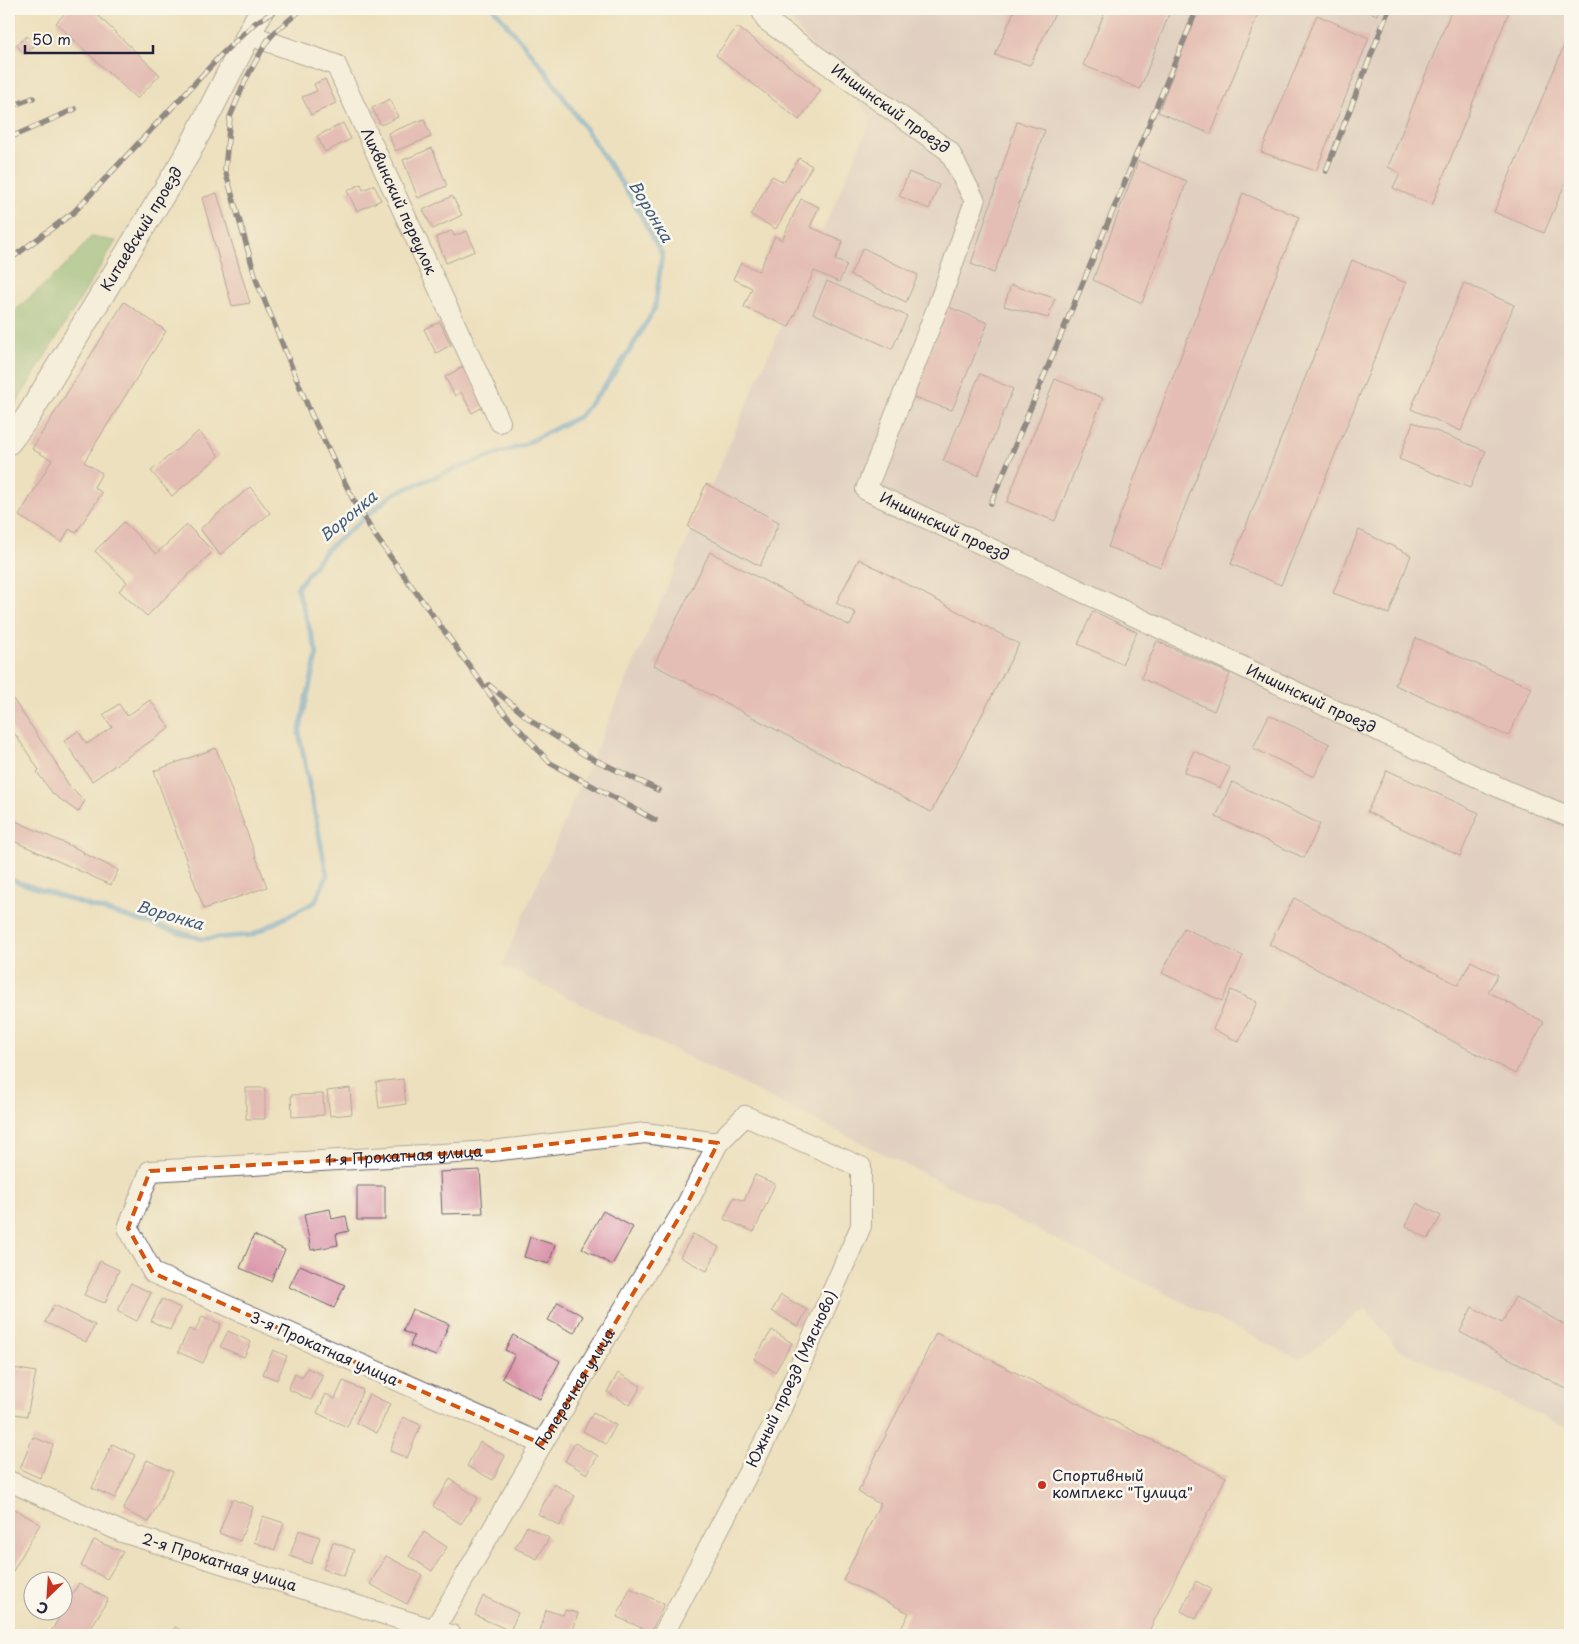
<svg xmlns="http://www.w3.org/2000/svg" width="1579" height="1644" viewBox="0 0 1579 1644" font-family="'Playpen Sans',sans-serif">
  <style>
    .industrial { fill: #d2bdc6 }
    .forest { fill: #7eb572; stroke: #506c56 }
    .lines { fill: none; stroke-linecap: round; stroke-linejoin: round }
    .stream { stroke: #5da0d1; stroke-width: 5 }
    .building { fill: #da95aa }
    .minor-casing { stroke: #696469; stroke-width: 22 }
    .tertiary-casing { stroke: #696469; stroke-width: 26 }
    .minor { stroke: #fff; stroke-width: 20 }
    .tertiary { stroke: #fff; stroke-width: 24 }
    .rail-casing { stroke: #22223b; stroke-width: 5.5 }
    .rail { stroke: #fbf7ec; stroke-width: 4; stroke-dasharray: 11; stroke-linecap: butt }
    .marked { fill: none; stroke: #d45411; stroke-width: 4; stroke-dasharray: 10 6; stroke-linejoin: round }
    .poi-dot { fill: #c8321e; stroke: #fbf7ec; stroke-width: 2 }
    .labels { text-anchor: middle; stroke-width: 5; stroke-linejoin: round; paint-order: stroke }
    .street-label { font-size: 15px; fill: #22223b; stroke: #fbf7ec }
    .poi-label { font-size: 15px; fill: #22223b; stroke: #fbf7ec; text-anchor: start }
    .water-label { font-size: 16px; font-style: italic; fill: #3d5b7e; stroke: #fbf7ec }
  </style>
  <rect width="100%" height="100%" fill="#fbf7ec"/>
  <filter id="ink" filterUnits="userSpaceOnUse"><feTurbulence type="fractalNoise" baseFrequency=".02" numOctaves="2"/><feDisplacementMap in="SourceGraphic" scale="10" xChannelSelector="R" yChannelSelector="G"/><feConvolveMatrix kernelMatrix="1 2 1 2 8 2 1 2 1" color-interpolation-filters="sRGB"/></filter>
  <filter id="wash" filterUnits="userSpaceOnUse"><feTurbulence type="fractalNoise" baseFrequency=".0096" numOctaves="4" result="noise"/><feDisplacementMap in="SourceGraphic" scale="20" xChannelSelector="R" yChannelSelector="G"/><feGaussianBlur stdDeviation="1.12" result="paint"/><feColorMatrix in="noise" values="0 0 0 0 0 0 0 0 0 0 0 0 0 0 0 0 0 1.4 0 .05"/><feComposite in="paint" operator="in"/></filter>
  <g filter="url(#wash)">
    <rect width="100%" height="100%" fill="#ece0be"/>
    <path class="industrial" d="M781,9h789v1420l-172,-80 -33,-41 -65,52 -798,-395 370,-847z"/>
    <path class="forest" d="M91,237l25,4 -107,174v-99l60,-54z"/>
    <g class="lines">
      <path class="stream" d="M9,879l78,26 115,34 50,-4 63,-33 12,-27 -28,-142 18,-80 -20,-65 29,-38 67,-56 61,-25 69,-24 57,-29 24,-29 26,-37 25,-42 7,-54 -30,-55 -43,-65 -45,-65 -50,-60"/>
    </g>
    <g id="blocks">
      <path class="building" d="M69,9h22l69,66 -23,24 -81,-76z
        M1015,9h42l-27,56 -35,-10z
        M1106,9h65l-31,80 -57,-24z
        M1199,9h61l-49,125 -53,-22z
        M1362,9h17l-2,6z
        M1452,9h58l-78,196 -39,-17 7,-15 -12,-6z
        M1317,15l52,23 -53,133 -55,-19z
        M737,27l84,63 -22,30 -83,-65z
        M1570,32v140l-26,61 -50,-21z
        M27,36l8,9 -10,9 -9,-9z
        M325,79l11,24 -25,12 -9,-18 15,-6 -3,-7z
        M390,99l8,18 -17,8 -9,-17z
        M424,119l7,18 -36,14 -7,-18z
        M1017,122l28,8 -51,143 -23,-9z
        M343,123l8,16 -26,13 -8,-16z
        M432,148l15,38 -29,12 -15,-38z
        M799,158l13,8 -36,63 -25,-14 21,-39 12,6z
        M1138,161l49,20 -45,122 -49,-23z
        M909,172l30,13 -10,24 -30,-13z
        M361,184l2,6 11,-5 7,15 -24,11 -10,-20z
        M217,193l33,110 -18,3 -30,-108z
        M1243,193l56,24 -138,350 -53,-20z
        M452,196l10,19 -29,14 -10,-19z
        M801,199l18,8 -9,20 33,14 -8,19 12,5 -8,17 -25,-11 -25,56 -45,-20 8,-19 -19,-9 8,-16 18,8 16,-35 7,4z
        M452,231l2,5 13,-5 8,20 -29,12 -10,-26z
        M863,248l55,27 -12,27 -56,-27z
        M1352,260l54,23 -125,302 -50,-21z
        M827,281l80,35 -15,33 -79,-36z
        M1464,283l50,22 -53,126 -50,-22z
        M1011,285l44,13 -7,20 -44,-12z
        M124,302l42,29 -82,131 18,11 -8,14 8,6 -26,40 -7,-4 -7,13 -43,-26 33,-56 -20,-11z
        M949,307l39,16 -36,87 -40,-13z
        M440,322l11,23 -15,8 -12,-24z
        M464,366l22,39 -14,8 -11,-21 -6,4 -10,-19z
        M980,374l33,15 -35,87 -35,-15z
        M1055,379l48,19 -48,123 -48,-19z
        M1413,422l73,29 -16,37 -71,-29z
        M199,431l20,25 -47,40 -21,-25z
        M706,484l73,38 -19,44 -72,-39z
        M250,487l20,26 -50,42 -20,-26z
        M124,522l32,32 31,-29 26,26 -66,65 -28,-25 8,-9 -32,-31z
        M1359,530l52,25 -22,59 -56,-21z
        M710,552l140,74 6,-13 -20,-10 23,-44 160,85 -88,168 -277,-147z
        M1093,611l44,21 -15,32 -44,-20z
        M1416,638l116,50 -24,48 -113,-51z
        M1157,641l73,33 -16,37 -73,-33z
        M9,693l45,67 14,24 17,17 -7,11 -25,-18 -16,-22 2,-2 -30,-45z
        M150,700l20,28 -78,53 -28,-40 14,-10 9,13 25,-17 -9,-12 16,-11 8,12z
        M1269,715l61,29 -16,33 -61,-29z
        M216,748l51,139 -63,22 -50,-138z
        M1194,751l36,17 -10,20 -36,-16z
        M1387,770l92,43 -19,43 -93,-44z
        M1232,782l88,42 -16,34 -88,-41z
        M9,818l75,34 -1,1 35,17 -7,15 -102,-46z
        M1294,898l164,87 13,-24 27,14 -10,17 56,30 -29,52 -246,-130z
        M1184,928l59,28 -21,45 -60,-28z
        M1231,990l26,12 -18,40 -26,-13z
        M403,1079l3,25 -27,4 -3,-26z
        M246,1088h19v31h-19z
        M350,1088l2,26 -22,2 -3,-25z
        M323,1094l1,21 -32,2 -1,-22z
        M480,1170l3,43 -41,1 -2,-42z
        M755,1175l20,9 -21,48 -30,-13 10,-22 10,4z
        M357,1186h28v34h-28z
        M1417,1203l24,13 -13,23 -22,-13z
        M330,1209l2,10 14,-3 3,15 -13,3 2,11 -27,5 -7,-36z
        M603,1211l30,16 -21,38 -30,-17z
        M693,1234l26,13 -12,24 -27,-14z
        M254,1235l31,15 -14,31 -31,-13z
        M530,1237l25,8 -6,19 -25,-7z
        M100,1261l19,9 -14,33 -21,-8z
        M300,1265l45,20 -11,23 -45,-21z
        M131,1283l20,10 -14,28 -20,-10z
        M781,1295l26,15 -9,17 -26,-16z
        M1515,1297l55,31v63l-110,-59 12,-25 30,16z
        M162,1299l18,9 -10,22 -19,-9z
        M558,1302l25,14 -9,17 -26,-13z
        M54,1305l41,20 -9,17 -41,-20z
        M412,1309l37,15 -13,32 -26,-10 4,-10 -11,-5z
        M202,1316l19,8 -18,39 -25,-11 11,-23 6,3z
        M772,1330l20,13 -17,29 -21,-13z
        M228,1331l23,11 -7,15 -24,-10z
        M936,1333l290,144 -79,158h-249l11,-22 -66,-33 37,-76 -22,-12z
        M513,1335l47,26 -20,38 -38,-21 13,-23 -10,-5z
        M273,1350l14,6 -10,24 -14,-6z
        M13,1368l23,4 -9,44 -18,-3v-24z
        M307,1368l16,7 -12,25 -23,-11 7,-15 7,4z
        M618,1373l23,13 -11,19 -23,-13z
        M343,1381l20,9 -16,37 -30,-14 9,-19 9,5z
        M369,1394l21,10 -13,29 -21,-10z
        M593,1413l23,12 -10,19 -23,-13z
        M403,1417l18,8 -14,33 -17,-7z
        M33,1437l20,8 -13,33 -20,-9z
        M480,1442l25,14 -12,24 -26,-14z
        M575,1443l23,13 -11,18 -22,-13z
        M112,1444l23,11 -20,43 -23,-10z
        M147,1460l26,12 -24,50 -26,-12z
        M450,1479l28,19 -17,26 -28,-18z
        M554,1484l21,12 -15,30 -22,-12z
        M232,1499l21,8 -13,34 -21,-8z
        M13,1508l27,16 -31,54v-63z
        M263,1516l21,7 -9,27 -21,-8z
        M527,1526l22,12 -12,21 -22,-11z
        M299,1530l21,7 -9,27 -21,-8z
        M424,1532l23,15 -15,24 -23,-15z
        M94,1540l29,12 -16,27 -26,-13z
        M333,1542l21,8 -10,26 -21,-7z
        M386,1556l36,19 -15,29 -37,-20z
        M1196,1581l15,8 -15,30 -15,-8z
        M79,1583l29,16 -21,36h-38z
        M630,1588l34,16 -13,28 -34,-15z
        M483,1596l35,17 -8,18 -35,-16z
        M546,1610l17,5 2,-5 13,3 -6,22h-33z
        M175,1627l15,8h-20z"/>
    </g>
  </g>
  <g filter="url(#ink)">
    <use href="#blocks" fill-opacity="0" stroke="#696469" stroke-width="1"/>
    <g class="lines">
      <g class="minor-casing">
        <g id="minor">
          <path id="s1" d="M761,9l5,11 183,131 26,50 -36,102 -73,187 643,302 61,25"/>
          <path id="s2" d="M249,35l87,30 164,357"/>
          <path id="s3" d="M542,1444l-389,-171 -25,-45 22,-57 342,-20 153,-18 73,10"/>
          <path id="s4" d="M9,1481l113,51 329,103"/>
          <path id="s5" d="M431,1635l111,-191 144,-238 32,-63 27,-27 116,51v59l-84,192 -114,217"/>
        </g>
      </g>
      <g class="tertiary-casing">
        <g id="tertiary">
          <path id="s6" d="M9,442l18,-24 161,-265 74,-144"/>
        </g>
      </g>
      <use href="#minor" class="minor"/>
      <use href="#tertiary" class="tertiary"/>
      <g class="rail-casing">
        <path id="rail" d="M302,9l-27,23 -8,9 -21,38 -16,38 -5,53 32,112 54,132 42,85 21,35 125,173 51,56 105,57
          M9,107l24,-9
          M9,138l66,-29
          M1326,171l63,-162
          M9,260l65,-48 150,-160 31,-29 23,-14
          M991,503l206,-494
          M489,685l45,38 51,32 73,35"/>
      </g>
      <use href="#rail" class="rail"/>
    </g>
  </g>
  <path d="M0 0H1579V1644H0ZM645,1133l73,10 -32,63 -144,238 -389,-171 -25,-45 22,-57 342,-20z" fill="#ece0be" fill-opacity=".55" fill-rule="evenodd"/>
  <path class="marked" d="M645,1133l73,10 -32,63 -144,238 -389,-171 -25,-45 22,-57 342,-20z"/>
  <circle class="poi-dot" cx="1042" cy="1485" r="5"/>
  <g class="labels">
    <g class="street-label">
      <text dy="5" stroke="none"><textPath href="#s1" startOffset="165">Иншинский проезд</textPath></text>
      <text dy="5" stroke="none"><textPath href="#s2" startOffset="242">Лихвинский переулок</textPath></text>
      <text dy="5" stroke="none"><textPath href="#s6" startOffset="251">Китаевский проезд</textPath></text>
      <text dy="5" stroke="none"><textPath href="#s1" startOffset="689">Иншинский проезд</textPath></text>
      <text dy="5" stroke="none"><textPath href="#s1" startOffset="1094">Иншинский проезд</textPath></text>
      <text dy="5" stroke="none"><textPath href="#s3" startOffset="792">1-я Прокатная улица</textPath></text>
      <text transform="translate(324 1349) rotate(24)" y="5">3-я Прокатная улица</text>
      <text transform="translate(792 1379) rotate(-65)" y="5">Южный проезд (Мясново)</text>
      <text dy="5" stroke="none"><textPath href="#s5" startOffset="285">Поперечная улица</textPath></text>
      <text dy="5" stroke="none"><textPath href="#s4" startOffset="226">2-я Прокатная улица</textPath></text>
    </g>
    <g class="poi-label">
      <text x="1052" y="1481">Спортивный<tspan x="1052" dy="17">комплекс "Тулица"</tspan></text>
    </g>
    <g class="water-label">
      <text transform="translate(651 211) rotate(59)" y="6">Воронка</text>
      <text transform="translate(348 516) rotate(-40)" y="6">Воронка</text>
      <text transform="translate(170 915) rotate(16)" y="6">Воронка</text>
    </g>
  </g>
  <rect width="1579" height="1644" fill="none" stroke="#fbf7ec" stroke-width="30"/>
  <g transform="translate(48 1596) rotate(205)"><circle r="24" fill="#fbf7ec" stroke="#a4a2a5"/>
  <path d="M0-4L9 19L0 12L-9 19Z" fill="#c8321e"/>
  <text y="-8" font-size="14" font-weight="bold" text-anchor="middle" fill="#22223b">С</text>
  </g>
  <path d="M25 45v8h128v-8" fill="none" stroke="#22223b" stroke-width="2.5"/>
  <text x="32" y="45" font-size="15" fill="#22223b" stroke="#fbf7ec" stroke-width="4" paint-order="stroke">50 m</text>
</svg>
